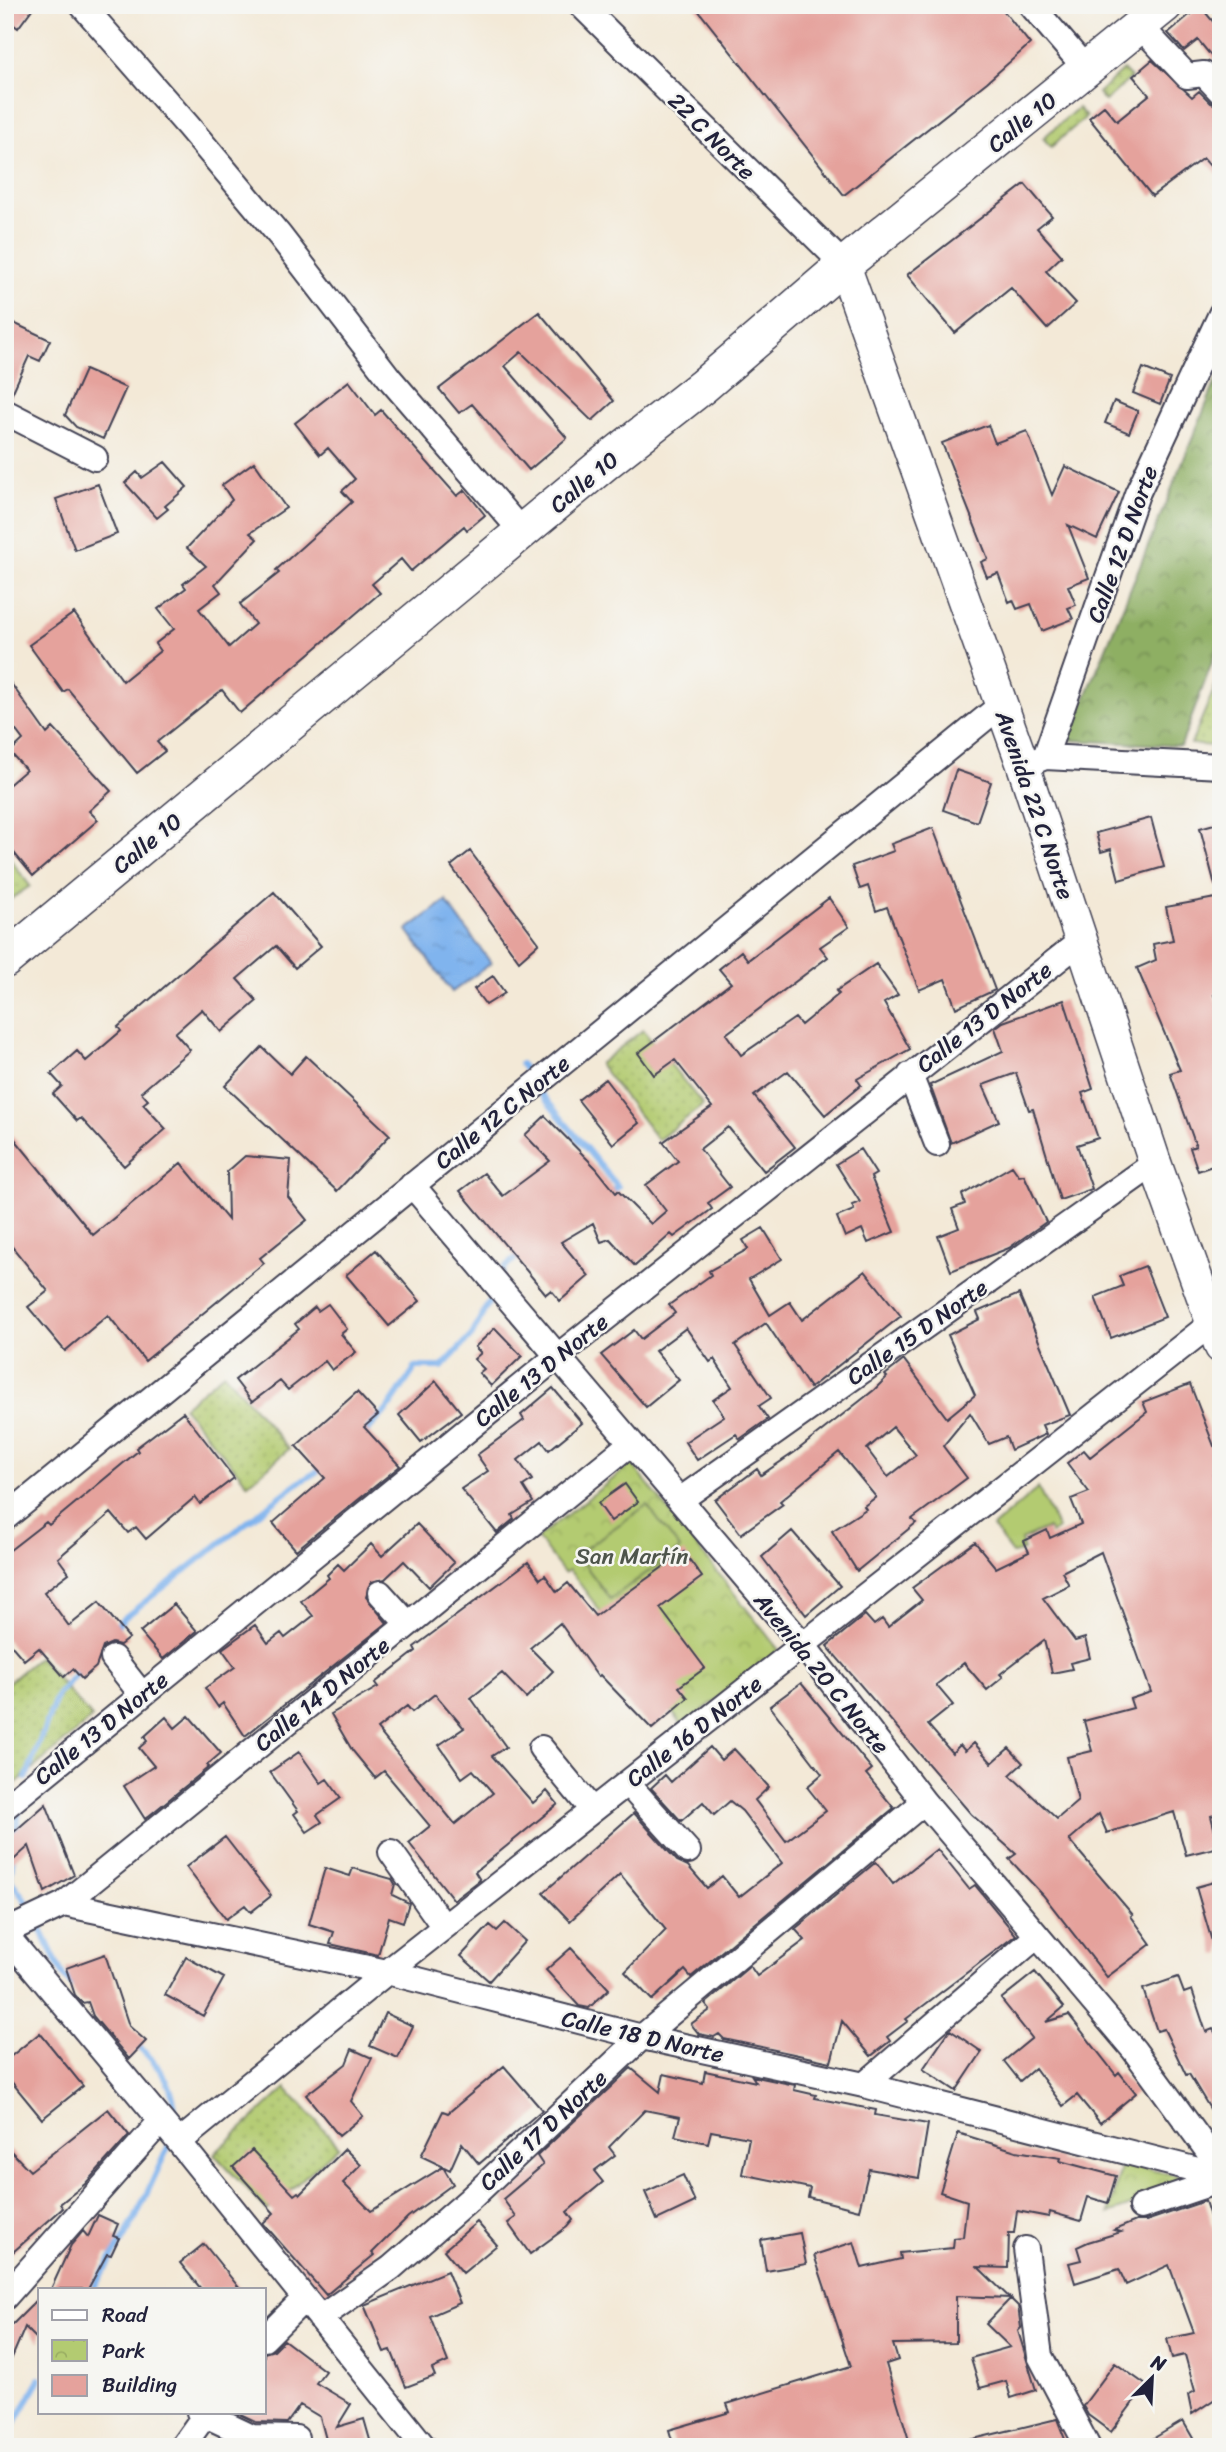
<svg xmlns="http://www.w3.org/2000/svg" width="1226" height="2452" viewBox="0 0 1226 2452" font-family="Sriracha,sans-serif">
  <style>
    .grass { fill: url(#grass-dots); stroke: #6a7656; stroke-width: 2 }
    .forest { fill: url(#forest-crowns); stroke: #58684f; stroke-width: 2 }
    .park { fill: url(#park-crowns); stroke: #6a7656; stroke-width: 2 }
    .garden { fill: #b3cb71; stroke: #6a7656; stroke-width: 2 }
    .water { fill: url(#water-ripples); stroke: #516b94; stroke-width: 2 }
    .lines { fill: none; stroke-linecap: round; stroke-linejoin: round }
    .stream { stroke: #80b4ee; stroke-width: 6 }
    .building { fill: #e5a29c; fill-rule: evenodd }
    .minor-casing { stroke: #414052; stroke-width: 28 }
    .tertiary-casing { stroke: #414052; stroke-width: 35 }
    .secondary-casing { stroke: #414052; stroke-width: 38 }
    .minor { stroke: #fff; stroke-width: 24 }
    .tertiary { stroke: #fff; stroke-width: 32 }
    .secondary { stroke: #fff; stroke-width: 35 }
    .labels { text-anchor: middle; stroke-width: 5; stroke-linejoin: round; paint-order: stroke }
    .street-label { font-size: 23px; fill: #22223b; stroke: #f6f6f2 }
    .park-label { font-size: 23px; fill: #4e554b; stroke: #f6f6f2 }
  </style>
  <defs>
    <pattern id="grass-dots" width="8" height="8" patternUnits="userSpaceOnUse" patternTransform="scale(1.75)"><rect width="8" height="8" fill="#b3cb71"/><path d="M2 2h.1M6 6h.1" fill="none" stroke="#9aae63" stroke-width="1.8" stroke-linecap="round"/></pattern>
    <pattern id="forest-crowns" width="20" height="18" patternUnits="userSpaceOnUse" patternTransform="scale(1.75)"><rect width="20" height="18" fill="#8eaf63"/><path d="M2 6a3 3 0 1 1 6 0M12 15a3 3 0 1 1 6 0" fill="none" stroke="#748e53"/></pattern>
    <pattern id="park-crowns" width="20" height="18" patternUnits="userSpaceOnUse" patternTransform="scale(1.75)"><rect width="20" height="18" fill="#b3cb71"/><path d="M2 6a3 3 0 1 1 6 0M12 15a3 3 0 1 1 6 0" fill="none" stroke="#9aae63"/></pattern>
    <pattern id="water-ripples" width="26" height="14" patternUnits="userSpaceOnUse" patternTransform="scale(1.75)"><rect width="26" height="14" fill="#80b4ee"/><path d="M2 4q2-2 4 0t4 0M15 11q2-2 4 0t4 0" fill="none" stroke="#6e9acd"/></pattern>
  </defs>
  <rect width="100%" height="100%" fill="#f6f6f2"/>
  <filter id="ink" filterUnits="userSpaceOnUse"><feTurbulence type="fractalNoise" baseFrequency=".0143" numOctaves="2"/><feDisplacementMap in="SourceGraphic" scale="14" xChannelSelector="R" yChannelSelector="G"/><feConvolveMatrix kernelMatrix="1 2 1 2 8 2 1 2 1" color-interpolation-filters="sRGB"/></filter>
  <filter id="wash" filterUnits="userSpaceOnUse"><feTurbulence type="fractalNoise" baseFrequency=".00686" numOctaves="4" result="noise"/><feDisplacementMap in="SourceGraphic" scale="28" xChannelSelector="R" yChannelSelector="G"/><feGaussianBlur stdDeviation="1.57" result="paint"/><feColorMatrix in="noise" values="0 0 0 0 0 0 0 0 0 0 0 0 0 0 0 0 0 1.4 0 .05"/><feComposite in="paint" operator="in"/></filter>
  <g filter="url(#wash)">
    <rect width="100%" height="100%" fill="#f3e9d7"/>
    <path class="grass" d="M1123,70l8,8 -26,23 -7,-8z
      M1078,108l8,9 -35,30 -8,-9z
      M1221,673v74l-30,-3z
      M5,852l25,34 -25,17z
      M643,1030l60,75 -45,35 -59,-76z
      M224,1373l65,76 -41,35 -65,-77z
      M39,1657l53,61 -84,72 -3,-4v-101z
      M286,2088l53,58 -72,65 -53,-57z"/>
    <path class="forest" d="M1221,369v269l-40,108 -113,-6z"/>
    <path class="park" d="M632,1464l147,186 -96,76c-40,-51 -74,-106 -114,-156l-5,3 -27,-35z
      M1122,2164l68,14 1,6 -82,30z"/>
    <path class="garden" d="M1038,1488l20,41 -7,5 -3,-6 -27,12 3,10 -12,4 -19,-27z
      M647,1505l33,44 -70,50 -33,-45z"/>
    <path class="water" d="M446,901l45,62 -39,29 -45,-62z"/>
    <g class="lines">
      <path class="stream" d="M521,1064l10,16
        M537,1089l81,98 -11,7
        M499,1280l7,-14 15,-12
        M363,1435l24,-25 29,-43h26l30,-32 23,-45
        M113,1630l11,-12 171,-133 28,-17
        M26,1778l31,-83 24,-27
        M15,1838l5,-34
        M13,1856l-3,23 23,32
        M37,1921l26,55 12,11
        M134,2042c24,22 47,48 39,83
        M93,2289l42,-70 35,-76
        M5,2440l35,-61"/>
    </g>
    <g id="blocks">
      <path class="building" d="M5,5h30l-17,23 -13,-10z
        M694,5h305l31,39 -43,38 -143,113z
        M1200,6l21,25v37l-23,-28 -14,11 -16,-18z
        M1152,60l40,37 7,-6 12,12 10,3v72l-18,-20 -51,38 -63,-78 15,-12 13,15 32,-26 -16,-19z
        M1025,184l27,32 -15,12 25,28 -16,15 30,32 -29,26 -36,-41 -56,45 -48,-58z
        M539,312l75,89 -22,20 -71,-69 -16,14 62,72 -38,32 -57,-66 -13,9 -20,-24z
        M5,319l45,21 -10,21 -11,-5 -19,42 -5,-1z
        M1143,368l27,11 -10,25 -27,-11z
        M85,370l41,18 -23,51 -27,-12 -11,-12z
        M349,381l26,34 6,-5 76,86 8,-6 20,25 -18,15 -3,-4 -53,45 -10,-12 -29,25 8,9 -140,120 -18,-23 -65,52 8,9 -28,22 -69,-84 -5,3 -34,-47 45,-32 49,68 37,-30 -5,-7 19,-15 -16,-20 28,-21 -3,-4 23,-18 -19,-18 45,-48 -10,-15 32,-23 32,46 -36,25 7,6 -42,45 6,8 -22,17 30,38 26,-23 -15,-20 39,-31 -3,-3 76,-68 -10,-11 13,-12 -27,-31 -8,7 -25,-32z
        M1114,401l24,10 -9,22 -24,-10z
        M988,425l7,18 32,-12 25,64 13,-29 54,26 -22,47 -29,-14 21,53 -21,8 8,19 -8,3 5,11 -31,12 -11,-27 -14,5 -4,-9 -4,2 -11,-29 -11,4 -6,-15 7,-3 -46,-116z
        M165,462l22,25 -22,19 3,3 -11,9 -32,-35 12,-11 5,6z
        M98,484l19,50 -42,16 -19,-51z
        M5,675l42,59 6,-6 58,63 -22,20 9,9 -65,56 -28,-34v-54l21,-18 -16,-18 13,-12 -18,-24z
        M956,770l35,12 -14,40 -34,-12z
        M1151,818l13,49 -45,13 -8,-31 -10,3 -5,-19z
        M1221,822v62l-6,1 -15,-57z
        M933,828l62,162 -39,18 -11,-29 -26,11 -32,-83 -11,4 -8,-25 -8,3 -8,-23 42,-15 -3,-7z
        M470,851l69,92 -20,18 -68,-95z
        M274,892l47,54 -26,22 -19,-22 -39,33 20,22 -36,31 -19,-23 -27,24 15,17 -49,42 7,8 -5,4 23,25 -42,37 -43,-48 -4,3 -24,-27 9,-8 -11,-12 26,-23 9,10 35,-30 -3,-4z
        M1221,897v95l-7,3 7,17v151l-23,8 -8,-23 6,-2 -26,-73 10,-3 -43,-102 19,-8 -3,-16 20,-4 -7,-33z
        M829,898l20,29 -29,20 8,10 -102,77 15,21 54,-37 6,7 38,-31 -3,-3 40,-27 22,31 -14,8 26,46 -53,30 4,6 -36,30 -37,-44 -34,25 41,51 -31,24 -36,-44 -28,22 30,38 -22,16 4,6 -38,28 -3,-3 -36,32 -25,-27 -9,3 -8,-19 -32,19 28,34 -29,25 -9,-11 -5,4 -86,-103 24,-18 19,23 47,-35 -25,-26 20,-19 51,52 20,25 2,-2 33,33 15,-13 -20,-26 32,-24 -15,-19 49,-35 -37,-47 -21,15 -16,-22 93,-70 -12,-14 22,-18 7,9z
        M493,976l12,17 -19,12 -12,-16z
        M1064,1000l29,89 -11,4 16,45 -21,7 15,44 -32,11 -27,-91 -4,1 -13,-37 -33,12 16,36 -48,22 -21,-58 73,-34 -8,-23 8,-6z
        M262,1047l28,27 16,-18 84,79 -53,56 -112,-105z
        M605,1079l34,44 -26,21 -35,-44z
        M5,1127l88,108 88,-72 47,57 -1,-48 18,-16 46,4 -3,37 19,23 -47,38 4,5 -119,98 -37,-46 -43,36 -37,-44 20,-16 -43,-53z
        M860,1149l16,25 -5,3 23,55 -26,11 -6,-14 -17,8 -8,-20 17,-7 -2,-5 8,-3 -24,-38z
        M1012,1166l7,10 5,-1 22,47 -37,26 -58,23 -13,-35 21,-8 -7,-19 13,-5 -3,-9z
        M763,1228l19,31 -33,20 21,36 20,-13 12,18 63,-49 36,45 -91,72 -44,-65 -31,22 36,53 -12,8 9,13 -28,20 -4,-5 -39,26 -12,-18 39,-26 -11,-16 19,-13 -18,-28 -4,3 -24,-34 -31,23 24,29 -33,27 -45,-52 33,-25 7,9 34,-26 -6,-8 42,-30 -2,-4 39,-22 -5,-9z
        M376,1250l44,51 -31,25 -43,-51z
        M1145,1266l20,51 -54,21 -16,-41 28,-11 -4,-10z
        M1019,1294l51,121 -28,10 4,9 -35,16 -5,-13 -17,7 -19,-31 -27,33 24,32 -55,41 4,4 -59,48 -25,-40 34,-22 -2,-3 12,-9 -37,-45 -59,49 3,3 -42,30 -26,-34 42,-31 4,6 34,-23 79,-62 13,-13 -2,-2 19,-15 43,58 28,-23 -27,-60 32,-16 -3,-7zM893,1427l23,28 -28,22 -21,-28z
        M328,1304l19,25 -6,5 15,18 -24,18 -7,-9 -37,29 -8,-9 -28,21 -17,-22 64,-51 -4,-5 20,-17 3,4z
        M495,1328l27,28 -31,30 -12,-13 5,-4 -10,-10 7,-6 -6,-6z
        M436,1381l25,31 -40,30 -22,-27z
        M1190,1384l24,62 7,-2v29l-8,2 8,22v316l-10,3 8,31 -33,8 -12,-43 -67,21 -8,-19 -30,26 64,75 -2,1 20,28 -44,33 -64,-82 -34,-36 7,-5 -45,-40 -144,-168 38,-31 9,10 8,-6 6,8 34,-27 -10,-12 63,-46 21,26 33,-16 -5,-11 23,-11 3,8 31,-14 -10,-25 18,-7 -22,-29 17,-13 6,7 57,-45 -4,-10zM1101,1552l50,140 -21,7 3,9 -49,13 8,30 -25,6 11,44 -21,18 -47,-44 13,-12 -14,-15 -17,15 -18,-20 -9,8 -5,-6 -8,8 -24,-28 25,-20 -17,-20 28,-22 23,27 16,-13 -3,-3 44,-34 8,33 20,-4 -2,-6 20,-5 -5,-20 -10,3 -32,-43 26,-13 -7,-13z
        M553,1388l29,35 -33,27 -7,-9 -24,19 14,20 -9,6 10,16 -21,13 2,4 -17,14 -36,-44 27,-18 -11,-16 47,-35 -3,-5z
        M357,1392l21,23 -14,12 36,39 -104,84 -23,-27 52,-45 -29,-32z
        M183,1412l51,66 -34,26 -5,-7 -49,42 -10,-12 -8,6 -17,-20 -53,45 11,15 -25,19 25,34 30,-24 30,36 -9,7 -8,-2 -9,4 -7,20 -14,12 -9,-10 -9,8 -25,-29 -15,12 -19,-22v-84l41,-32 3,3 89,-74 -2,-3z
        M625,1484l13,18 -27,19 -13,-18z
        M417,1524l37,39 -25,24 -25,-26 -19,18 -14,3 -5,15 21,26 -142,113 -22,-33 -5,4 -13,-19 30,-21 -13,-18 33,-24 13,18 13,-10 4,5 28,-22 -12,-15 28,-23 -2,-3 11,-11 6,6 27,-26 11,12z
        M792,1531l48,55 -34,29 -44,-58z
        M684,1552l18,25 -42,31 45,60 -26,19 9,11 -36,31 -52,-54 -2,2 -38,-54 -30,25 23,23 -27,27 -24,-25 -31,25 35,49 -14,9 41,47 14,-12 11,13 -83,68 5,8 -26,20 -45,-57 21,-17 -46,-55 -9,7 -23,-28 -21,-36 47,-27 -3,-4 41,-32 -2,-4 114,-85 12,17 5,-4 12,17 11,-9 27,33zM435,1694l29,34 -25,17 23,33 11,-8 20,23 -38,31 -78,-95 30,-23 5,6z
        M174,1604l23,27 -34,28 -23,-27z
        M801,1683l71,86 -6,5 28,34 -203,169 -6,-7 -33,30 -27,-28 41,-42 -46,-56 -50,47 -27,-28 91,-80 43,48 11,5 19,22 15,-12 17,21 43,-34 -40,-52 -12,-10 -16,14 -11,-13 -22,19 -30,-33 14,-13 6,7 39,-35 11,13 13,-11 35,38 -14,13 31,41 40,-30 -19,-24 15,-13 -52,-68z
        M189,1716l32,37 -14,12 2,2 -64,52 -21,-33 30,-20 -15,-18 8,-7 -3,-4 22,-20 9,11z
        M299,1752l22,31 6,-4 14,19 -24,17 5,7 -15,10 -13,-18 4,-3 -28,-39z
        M46,1804l28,71 -29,17 -16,-46 -24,22v-45l9,9z
        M225,1837l46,59 -20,16 -6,-7 -19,14 -40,-52z
        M937,1849l32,40 6,-4 41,50 -110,84 2,2 -21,16 3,4 -19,15 -29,-35 -11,41 -107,-23 -5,-5 -5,3 -15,-3 -8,-10 19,-14 -5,-6 45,-38 7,10 48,-36 -10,-11 81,-67 17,22z
        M325,1868l25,8 3,-8 39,11 3,5 -3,11 17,8 -6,19 -14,-5 -11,38 -48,-11 4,-12 -25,-8z
        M1221,1880v74l-5,1 -20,-68z
        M505,1923l20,18 -36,40 -28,-25 29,-31 7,6z
        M571,1948l38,41 -20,19 -10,-2 -33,-36z
        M105,1954l24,72 17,15 -17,18 -36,-43 -5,-14 -6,1 -7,-8 -9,-27z
        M186,1957l38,21 -21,38 -38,-21z
        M1035,1972l29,35 -18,15 23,-7 47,60 3,-3 17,21 -36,30 -23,-28 -14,11 -28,-38 -15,13 -16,-20 28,-23 -31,-39z
        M1178,1977l6,16 8,-3 14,42 7,-3 3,5 5,-3v96l-32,-53 -3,1 -22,-46 -7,2 -14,-42z
        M385,2013l28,13 -15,32 -28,-12z
        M950,2030l32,22 -26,39 -33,-22z
        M40,2033l43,53 -41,33 -37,-45v-13z
        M352,2049l20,9 -21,43 12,15 -24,20 -33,-41 40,-31z
        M504,2066l38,44 -63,54 -17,-21 -12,27 -29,-14 22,-45 5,2z
        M631,2068l29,24 4,-18 39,9 2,-12 51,11 -4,-6 43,9 -1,5 22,5 -1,3 61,12 -1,5 53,9 -9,54 -50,-9 -10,41 -51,-13 2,-9 -68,-14 7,-36 -38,-7 -3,12 -33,-7 5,-19 -35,-7 -36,37 6,8 -21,16 9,11 -36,30 6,8 -6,7 -37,27 -22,-31 8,-6 -13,-18 40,-34 -6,-9z
        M108,2109l21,26 -44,49 -25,20 3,4 -58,51v-114l25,26z
        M958,2133l58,18 45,7 -1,3 56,15 -8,27 -20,-6 -7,24 -31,-9 -1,5 -32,-6 -3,22h-5l-1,35 -30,-1 40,39 3,22 -3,3 18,59 -25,8 -5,-17 -26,7 -9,-30 39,-11 -24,-23 25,-26 -55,-2v47l-63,1 5,16 -12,4 25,83h-237l-5,-17 61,-18 -3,-8 124,-38 -37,-111 40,-13 8,26 39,-9 -1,-6 53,-5 1,-10 9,-1 4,-36 -27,-9z
        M345,2149l16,16 -18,18 28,28 72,-44 10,17 -45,33 -36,36 2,2 -48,40 -63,-72 11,-10 -41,-46 19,-17 42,45 4,-3 2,2z
        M683,2175l12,27 -38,18 -12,-28z
        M1205,2201l16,50v3l-8,2 8,20v119l-29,19 -4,-19 7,-4 -10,-36 -13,3 -5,-19 27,-6 -25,-68 -43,20 -7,-16 -44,14 -6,-20 12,-3 -4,-13 11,-5 33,-10 -7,-2 22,-9h10z
        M98,2215l20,9 -5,12 6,2 -8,17 -4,-1 -19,35h-37l20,-44 12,-14 5,6z
        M477,2222l20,23 -34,28 -19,-23z
        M800,2233l6,31 -40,7 -5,-31z
        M204,2244l36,45h-39l-21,-26z
        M447,2271l13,32 -30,13 18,46 -16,7 3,7 -29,11 -15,-37 -7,2 -20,-47z
        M40,2297v45l-15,-15 -20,47v-42z
        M284,2340l41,31 -9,12 35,21 -14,23 27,-8 8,28h-44l-8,-30 -20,-12 -13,18 -31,-1 -19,-9 27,-1v-59l10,-3z
        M1115,2363l31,22 -35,47 -23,-17 -5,-9z
        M1057,2419l11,28h-98l-1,-7z
        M1183,2421l15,26h-59z
        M219,2438l19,9h-25z"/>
    </g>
  </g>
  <g filter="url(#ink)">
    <use href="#blocks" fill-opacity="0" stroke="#414052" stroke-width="2"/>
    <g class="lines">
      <g class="minor-casing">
        <path id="minor" d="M82,5l106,121 92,110 110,143 133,154
          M581,5l263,260
          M1031,5l56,65
          M1141,27l46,49 17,-2 17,18
          M5,412l90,46
          M1045,757l92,-263 84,-180
          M1030,763l15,-6 176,9
          M910,1075l27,69
          M412,1185l391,460 121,157 210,248 87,119
          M680,1500l475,-337
          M5,1518l995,-812
          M380,1593l28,31
          M113,1658l29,37
          M541,1748l51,62
          M627,1783l61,68
          M5,1807l553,-451 523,-415
          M391,1852l53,75
          M64,1904l323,68 255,65 222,48 357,91
          M5,1932l59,-28 567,-461
          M5,1934l174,208 245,305
          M864,2085l173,-149
          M179,2142l208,-170 825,-649
          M1141,2207l80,-27
          M1026,2249l14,107 48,91
          M5,2297l156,-176
          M320,2318l71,-50 78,-68 173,-163 282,-235
          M264,2339l40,-40
          M199,2412l53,25 44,1
          M182,2447l25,-35"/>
      </g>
      <g class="tertiary-casing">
        <path id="tertiary" d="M844,265l179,500 132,398 66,184"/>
      </g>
      <g class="secondary-casing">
        <path id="secondary" d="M5,960l601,-498 97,-76 141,-121 321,-260"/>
      </g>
      <use href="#minor" class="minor"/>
      <use href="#tertiary" class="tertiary"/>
      <use href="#secondary" class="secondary"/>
    </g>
  </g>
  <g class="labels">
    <g class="street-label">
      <text transform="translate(1022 122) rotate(-39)" y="8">Calle 10</text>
      <text transform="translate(712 136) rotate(45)" y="8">22 C Norte</text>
      <text transform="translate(584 482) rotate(-40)" y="8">Calle 10</text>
      <text transform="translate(1122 544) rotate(-70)" y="8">Calle 12 D Norte</text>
      <text transform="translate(1035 805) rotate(71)" y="8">Avenida 22 C Norte</text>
      <text transform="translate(147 843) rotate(-39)" y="8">Calle 10</text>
      <text transform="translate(984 1017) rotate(-38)" y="8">Calle 13 D Norte</text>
      <text transform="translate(502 1112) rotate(-39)" y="8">Calle 12 C Norte</text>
      <text transform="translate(917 1332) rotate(-35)" y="8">Calle 15 D Norte</text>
      <text transform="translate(541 1370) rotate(-39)" y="8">Calle 13 D Norte</text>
      <text transform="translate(822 1673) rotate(51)" y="8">Avenida 20 C Norte</text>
      <text transform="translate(322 1694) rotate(-39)" y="8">Calle 14 D Norte</text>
      <text transform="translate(101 1728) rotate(-39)" y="8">Calle 13 D Norte</text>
      <text transform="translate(694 1731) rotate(-38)" y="8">Calle 16 D Norte</text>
      <text transform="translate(643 2036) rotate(13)" y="8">Calle 18 D Norte</text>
      <text transform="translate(543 2130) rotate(-43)" y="8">Calle 17 D Norte</text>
    </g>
    <g class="park-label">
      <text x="632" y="1564">San Martín</text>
    </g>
  </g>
  <rect width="1226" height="2452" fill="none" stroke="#f6f6f2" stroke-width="28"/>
  <rect x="38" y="2288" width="228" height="126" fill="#f6f6f2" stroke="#a1a1a9" stroke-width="2"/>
  <rect x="52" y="2310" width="35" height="10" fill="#ffffff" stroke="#a1a1a9" stroke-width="2"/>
  <text x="102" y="2322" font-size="21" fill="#22223b">Road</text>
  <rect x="52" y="2340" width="35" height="21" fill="url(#park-crowns)" stroke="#a1a1a9" stroke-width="2"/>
  <text x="102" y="2358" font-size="21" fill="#22223b">Park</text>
  <rect x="52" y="2375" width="35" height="21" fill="#e5a29c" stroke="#a1a1a9" stroke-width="2"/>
  <text x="102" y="2392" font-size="21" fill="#22223b">Building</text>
  <g transform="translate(1152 2378) rotate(24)" stroke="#f6f6f2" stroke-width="5" paint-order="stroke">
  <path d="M0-5L12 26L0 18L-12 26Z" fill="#22223b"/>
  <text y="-10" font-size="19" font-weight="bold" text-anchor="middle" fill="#22223b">N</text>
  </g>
</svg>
